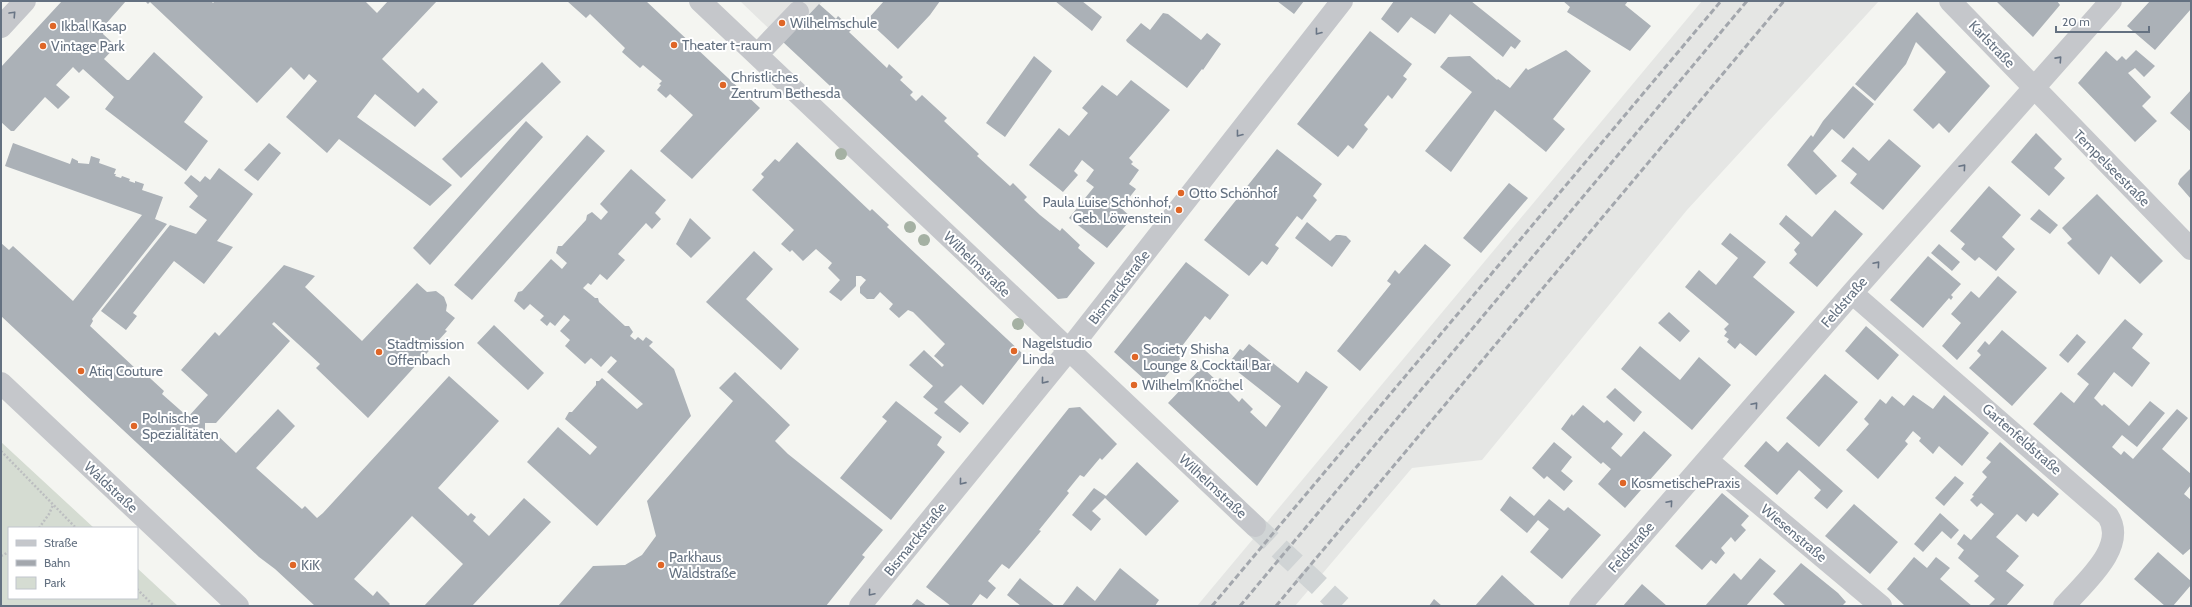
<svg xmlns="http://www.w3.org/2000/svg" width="2192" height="607" viewBox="0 0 2192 607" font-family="Cabin,sans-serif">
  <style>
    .built { fill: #e5e6e4 }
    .park { fill: #d5dcd2 }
    .building { fill: #abb1b7 }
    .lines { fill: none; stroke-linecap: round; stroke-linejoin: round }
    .minor-tunnel { stroke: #d0d4d5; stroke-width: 22; stroke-dasharray: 22 11; stroke-linecap: butt }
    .path { stroke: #bcbec0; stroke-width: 2.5; stroke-dasharray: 2 2; stroke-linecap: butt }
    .minor { stroke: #c5c7cb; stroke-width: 22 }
    .rail { stroke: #a3a7ad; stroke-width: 3; stroke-dasharray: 6 3; stroke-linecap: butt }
    .tree { fill: #a5b1a3 }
    .oneway { stroke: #697585 }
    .poi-dot { fill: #df6627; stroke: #fff; stroke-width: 1.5 }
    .labels { text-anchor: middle; stroke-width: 4; stroke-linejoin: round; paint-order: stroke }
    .poi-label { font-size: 14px; fill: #647181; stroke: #fff; text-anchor: start }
    .street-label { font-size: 14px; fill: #647181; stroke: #fff }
  </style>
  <rect width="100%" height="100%" fill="#f4f5f1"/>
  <path class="built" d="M740,1h83l-40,41z
    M1702,1h177l-192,209 -205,250 -70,8 -117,138h-98z"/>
  <path class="park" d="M1,442l93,86h-85v70h128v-30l41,38h-177z"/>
  <path class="building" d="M62,1h64l-22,25 -1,8 13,12 -12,13 23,21h2l25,-28 49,45 -19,25 24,19 -22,30 -81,-62 9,-12 -31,-28 -4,4 -6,-6 -17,18 14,12 -12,12 -13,-12 -31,34h-3l-10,-9v-55z
    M145,1h66l2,2 2,-2h150l12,12 11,-12h49l-55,58 36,34 5,-5 15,14 -23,25 -40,-33 -18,23 95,68 -22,21 -91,-67 -12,14 -41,-36 31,-36 -8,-7 -5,6 -13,-13 -34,36 -107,-101 -2,2z
    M567,1h79l114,107 -68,71 -32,-28 33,-36 -23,-21 -4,4 -9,-8 4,-5 -2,-1 3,-3 -19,-16 -3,3 -18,-16 3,-4 -35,-34 -4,4z
    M884,1h56l-10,14 -32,34 -31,-29z
    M1055,1h27l20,16 -10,14z
    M1277,1h27l-10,13z
    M1394,1h77l50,40 -6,8 -4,-3 -8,11 -53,-43 -15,20 -24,-17 -13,16 -17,-14z
    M1563,1h65l-3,4 26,21 -21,25 -63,-39 3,-5z
    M1996,1h61l3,4 -27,32z
    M2150,1h41v8l-36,41 -28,-24z
    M819,4l17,15 2,-3 14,13 -3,3 38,36 2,-4 14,13 -3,3 13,12 -3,3 6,6 6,-6 25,23 -3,3 35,33 -2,2 33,30 3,-3 14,14 -3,3 16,15 20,16 2,-3 18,17 -2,3 17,15 -28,35 -9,1 -275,-257z
    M1917,12l73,74 -41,47 -10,-10 -6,6 -20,-19 33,-38 -30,-30 -10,22 -31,37 -20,-17z
    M1163,13l5,1 33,26 6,-7 14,11 -18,26 -1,-1 -15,19 -60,-46 -1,-2 15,-17 9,7z
    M1370,31l42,33 -9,12 4,3 -15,20 -4,-4 -24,30 4,4 -15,20 -5,-4 -10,12 -41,-33z
    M1566,50l25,21 -38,48 12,10 -19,23 -51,-42 -44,62 -26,-21 47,-59 -32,-25 8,-10 22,-1 27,24 1,-1 12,9 16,-20 2,2z
    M2136,50l19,16 -11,11 -9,-9 -7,5 23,24 -9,9 15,15 -22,21 -57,-59 28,-32 11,10 5,-5 4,4z
    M1034,56l18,15 -47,66 -19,-14z
    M542,62l19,20 -100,96 -19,-19z
    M1131,80l39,30 -41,48 4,4 -2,2 8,6 -10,14 7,5 -15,19 11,10 -25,30 -38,-30 25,-31 -8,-6 8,-11 -12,-10 -8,11 4,4 -15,17 -34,-27 30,-37 10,8 19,-23 -6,-5 20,-23 15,11z
    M1853,86l21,18 -30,35 -12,-10 -19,22 24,25 -21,19 -29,-30 24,-30 2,2 10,-16z
    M2191,90v42l-21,-19z
    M526,121l17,16 -113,128 -17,-17z
    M2036,133l26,26 -8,9 11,10 -16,18 -38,-34z
    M587,135l18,16 -133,149 -18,-15z
    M1889,139l32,27 -38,44 -33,-27 7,-9 -16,-13 12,-14 16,14z
    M797,142l73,69 2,-2 17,16 -2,2 136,127 -40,51 -22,-20 -17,17 25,21 -9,10 -26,-20 4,-4 -15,-12 10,-11 -24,-21 15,-15 18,17 2,-2 -10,-9 11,-12 -32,-32 -5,-2 -9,8 -10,-9 4,-5 -13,-12 -6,7h-7l-7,-6v-6l6,-7 -5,-4h-5v10l-15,15 -12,-9 11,-12 -12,-12 4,-5 -16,-14 -13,12 -11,-11 -2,2 -9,-8 13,-14 -42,-40 12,-13 -3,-3 14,-15 4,3z
    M13,143l57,21 2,-6 6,3v2l11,1 2,-8 9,3 -1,4 17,6 -2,5h2l-1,2 6,2 1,-2 8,3 -1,2 6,2v-2l9,3 -2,6 21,7 -8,22 12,5 -75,95 1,2 -3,5 46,43 2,-2 26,24 -2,3 26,23 20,-22 -27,-25 34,-38 4,4 65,-71 31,11 -10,11 57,54 55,-58 10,9 9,-1 8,6 3,8 -1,6 9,7 -10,12 2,1 -79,87 -52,-50 4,-4 -46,-42 -2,2 18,17 -74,82h-11v9l3,3 6,-3 22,21 42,-44 17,17 -39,42 46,41 3,-3 12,12 6,-5 126,-137 50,45 -61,67 30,28 3,-3 5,4 -3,4 16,15 35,-38 27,24 -79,84h-48l39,-42 -51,-48 -58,63 19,17 4,-5 13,13 -2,2h-73l-40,-37 -16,-12 -258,-241v-73l8,7 4,-4 60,55 69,-86 -137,-49z
    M269,143l12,10 -23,28 -14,-11z
    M1277,149l45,35 -9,12 4,4 -15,20 -5,-4 -22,29 4,3 -12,17 -5,-4 -13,15 -45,-36z
    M219,168l34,26 -36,47 16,6 -29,37 -30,-23 -41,52 4,3 -11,14 -25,-19 69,-86 26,9 11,-14 -18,-13 9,-11 -14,-13 7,-8 9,7 5,-6 5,4z
    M2191,168v31l-13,-15 2,-5z
    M631,169l35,31 -11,13 6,6 -9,10 -6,-6 -28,31 7,6 -18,20 -7,-6 -9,11 -3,-2 -5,5 12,10h3l1,4 26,24h4l4,6 -3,4 5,4 3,-3 5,4 3,-4 7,5 -4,4 25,23 17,47 -94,110 -70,-64 31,-35 32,28 7,-8 -32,-28 4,-7h3l24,-27v-4h3l3,-3 35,31 6,-5 -36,-32 10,-11 -6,-5 -10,11 -10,-9 -6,6 -20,-18 5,-6 -10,-9 10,-11 -6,-5 -9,11 -5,-4 -3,4 -7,-6 4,-4 -14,-12 -6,6 -10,-9 4,-9 4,-1 29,-32 11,10 5,-6 -11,-10 2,-7h4l24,-26 1,-5 5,-3 9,8 7,-8 -8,-8z
    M1509,183l19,15 -47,55 -18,-15z
    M1989,186l32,29 -19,22 13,12 -19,22 -17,-14 -4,4 -14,-12 4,-5 -15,-13z
    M2097,194l66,67 -23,23 -29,-28 -12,19 -32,-32 5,-4 -10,-11z
    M2039,209l19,16 -8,9 -20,-15z
    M1835,210l28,24 -46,53 -28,-24 8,-9 -3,-4 6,-7 -21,-19 7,-9 26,22z
    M690,218l21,20 -20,20 -15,-14z
    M1307,222l23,19 6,-6h4l6,1 5,5 -19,26 -37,-29z
    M1730,233l36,29 -13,15 42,35 -39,44 -16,-13 -5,6 -8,-7 2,-3 -5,-3 3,-4 -3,-3 5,-5 -44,-37 14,-17 17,15 22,-27 -17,-14z
    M1425,244l26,21 -91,106 -23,-20 54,-67 -4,-3 8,-11 4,4z
    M1939,244l21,18 -8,9 -21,-18z
    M754,251l19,18 -27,30 53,50 -18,21 -75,-68z
    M1928,256l33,28 -10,11 2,2 -2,3 -2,-2 -26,30 -33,-28z
    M1186,262l43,33 -19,25 -5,-4 -26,34 5,4 -29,35 -41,-37z
    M1998,276l19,16 -60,68 -15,-14 19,-23 -10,-9 20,-23 8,7z
    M1669,312l21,19 -10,11 -22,-19z
    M2125,319l18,15 -11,14 18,15 -18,24 -18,-15 -20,26 8,8 2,-2 25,22 21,-25 15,12 -28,34 -15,-12 -10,12 9,8 3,-4 9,8 44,-50 11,9 -26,31 29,25v11l-7,9 7,6v48l-8,7 -150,-131 28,-32 13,11 15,-19 -12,-10z
    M494,325l50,48 -16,17 -51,-47z
    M1866,326l33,29 -21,25 -33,-29z
    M2002,330l45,38 -35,38 -43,-38 12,-13 -4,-4 8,-10 4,4z
    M2077,334l9,8 -18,21 -9,-8z
    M1249,344l49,39 8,-12 22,16 -71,99 -89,-83 34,-36 15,14 3,-3 12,10 -3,4 10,10 3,-4 11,11 -3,3 16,15 15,-21 -53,-42 12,-15 3,2z
    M1640,346l40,34 19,-23 32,28 -39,45 -71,-61z
    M735,372l55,53 -15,16 13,13 95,76 -21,25 3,2 -39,49h-268l35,-40 32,-1 17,-10 14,-19 -9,-35 86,-100 -14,-13z
    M1825,374l33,28 -39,45 -33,-29z
    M1615,388l27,24 -8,10 -28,-25z
    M1913,395l20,14 11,-14 45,38 -27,33 -23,-20 -6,8 -14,-13 2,-3 -8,-7 -8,10 3,3 -30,35 -32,-29 23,-26 -5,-5 16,-20 6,5 6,-8 12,10z
    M896,401l46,36 -5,8 8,7 -54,68 -51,-42 47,-57 -5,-4z
    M1583,405l21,18 3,-3 16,14 -12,14 10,9 23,-26 28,24 -47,53 -27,-24 13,-15 -8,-7 -2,2 -40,-35 11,-15 1,2z
    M1080,407l37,37 -15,16 -2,-2 -16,19 -4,-2 -13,16 2,2 -30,37 2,1 -32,38 -7,-5 -14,17 8,7 -9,11 -7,-5 -9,12h-20l-25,-19 143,-179z
    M1766,441l12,11 9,-10 56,49 -16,18 -13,-11 7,-8 -22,-20 -22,25 -33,-29z
    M1554,442l18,15 -11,14 12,10 -9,10 -17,-15 -3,3 -12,-11z
    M2000,442l59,52 -21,23 -5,-4 -7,9 -9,-8 -21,23 23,19 -13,15 18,14 -18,21h-18l7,-7 -21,-18 5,-5 -21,-18 6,-8 -7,-6 7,-10 7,6 23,-26 -13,-11 -4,4 -7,-7 4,-4 -2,-1 15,-18 -5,-5 9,-10 -5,-4z
    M1137,462l42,39 -33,35 -41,-38 -13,13 9,8 -10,12 -19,-16 22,-27 12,8z
    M1955,476l9,7 -20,23 -9,-8z
    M1722,493l27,23 -8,9 5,5 -11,12 -4,-5 -10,11 4,5 -9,11 -5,-4 -9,10 -27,-24z
    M1510,496l24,20 15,-17 15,12 4,-4 33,28 -39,44 -32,-27 19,-23 -11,-9 -11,13 -27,-23z
    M1854,504l44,38 -28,32 -45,-38z
    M1940,513l19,17 -8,9 -9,-8 -19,21 -9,-8z
    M2158,552l33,29v4l-18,21h-8l-31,-27z
    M1914,557l13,11 9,-11 14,11 -10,11 32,27h-67l-18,-17z
    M1760,558l16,13 -30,35h-41l29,-33 7,7z
    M1801,563l37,30 8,9 -4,4h-56l-13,-12z
    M1120,568l39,32 -4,6h-93l15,-20 18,15z
    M1502,575l34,31h-61z
    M1020,578l2,2 33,26h-34l-14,-11z
    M1642,584l25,22h-44z
    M917,599l10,7h-16z
    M1434,599l8,7h-13z"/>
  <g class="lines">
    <path class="minor-tunnel" d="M1255,526l86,80"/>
    <path class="path" d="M1,451l75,77
      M39,528l10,-14 4,-9
      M1,556l8,-4
      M137,589l17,17"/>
    <path class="minor" d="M700,1l555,525
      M1950,1l241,248
      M1,27l24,-26
      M757,55l41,-43
      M1852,293l256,223c20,31 -24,67 -44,90
      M1,383l237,223
      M1707,460l174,146
      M860,606l208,-255 274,-350
      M1580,606l272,-313 259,-292"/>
    <path class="rail" d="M1212,606l509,-605
      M1240,606l507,-605
      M1276,606l508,-605"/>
  </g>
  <g class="tree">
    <circle cx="841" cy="154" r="6"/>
    <circle cx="910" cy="227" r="6"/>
    <circle cx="924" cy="240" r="6"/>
    <circle cx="1018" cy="324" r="6"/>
  </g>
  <defs><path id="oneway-chevron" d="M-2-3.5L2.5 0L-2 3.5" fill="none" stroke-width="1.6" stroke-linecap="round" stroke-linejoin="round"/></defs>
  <g class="oneway">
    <use href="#oneway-chevron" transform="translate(13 14) rotate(-47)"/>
    <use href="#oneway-chevron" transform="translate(1318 32) rotate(128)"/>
    <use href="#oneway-chevron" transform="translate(2059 59) rotate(-48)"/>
    <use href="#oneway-chevron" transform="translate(1239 134) rotate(128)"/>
    <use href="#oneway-chevron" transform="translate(1963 167) rotate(-49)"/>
    <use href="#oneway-chevron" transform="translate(1877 264) rotate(-49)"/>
    <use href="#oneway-chevron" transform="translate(1044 381) rotate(129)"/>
    <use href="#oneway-chevron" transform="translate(1755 405) rotate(-49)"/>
    <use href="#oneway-chevron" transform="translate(962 482) rotate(129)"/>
    <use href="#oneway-chevron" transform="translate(1670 503) rotate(-49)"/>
    <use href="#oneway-chevron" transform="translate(871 593) rotate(130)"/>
  </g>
  <g class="poi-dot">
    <circle cx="782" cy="23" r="4"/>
    <circle cx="53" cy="26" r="4"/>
    <circle cx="674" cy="45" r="4"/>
    <circle cx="43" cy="46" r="4"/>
    <circle cx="723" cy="85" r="4"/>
    <circle cx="1181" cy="193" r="4"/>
    <circle cx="1179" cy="210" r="4"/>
    <circle cx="1014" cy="351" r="4"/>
    <circle cx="379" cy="352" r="4"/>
    <circle cx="1135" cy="357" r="4"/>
    <circle cx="81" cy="371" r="4"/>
    <circle cx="1134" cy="385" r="4"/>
    <circle cx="134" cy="426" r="4"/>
    <circle cx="1623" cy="483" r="4"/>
    <circle cx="293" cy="565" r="4"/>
    <circle cx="661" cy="565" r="4"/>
  </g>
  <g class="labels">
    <g class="poi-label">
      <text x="790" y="28">Wilhelmschule</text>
      <text x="61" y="31">Ikbal Kasap</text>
      <text x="682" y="50">Theater t-raum</text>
      <text x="51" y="51">Vintage Park</text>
      <text x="731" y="82">Christliches<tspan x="731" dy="16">Zentrum Bethesda</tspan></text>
      <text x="1189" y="198">Otto Schönhof</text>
      <text x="1171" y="207" text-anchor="end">Paula Luise Schönhof,<tspan x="1171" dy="16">Geb. Löwenstein</tspan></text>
      <text x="1022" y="348">Nagelstudio<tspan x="1022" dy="16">Linda</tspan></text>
      <text x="387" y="349">Stadtmission<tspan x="387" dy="16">Offenbach</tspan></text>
      <text x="1143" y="354">Society Shisha<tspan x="1143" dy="16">Lounge &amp; Cocktail Bar</tspan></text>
      <text x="89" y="376">Atiq Couture</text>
      <text x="1142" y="390">Wilhelm Knöchel</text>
      <text x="142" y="423">Polnische<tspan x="142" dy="16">Spezialitäten</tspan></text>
      <text x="1631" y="488">KosmetischePraxis</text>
      <text x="669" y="562">Parkhaus<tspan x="669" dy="16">Waldstraße</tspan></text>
      <text x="301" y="570">KiK</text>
    </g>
    <g class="street-label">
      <text transform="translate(1992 44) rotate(46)" y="5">Karlstraße</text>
      <text transform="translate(2112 168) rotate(45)" y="5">Tempelseestraße</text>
      <text transform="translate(977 264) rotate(44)" y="5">Wilhelmstraße</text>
      <text transform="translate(1119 287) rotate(-52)" y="5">Bismarckstraße</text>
      <text transform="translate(1844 302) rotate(-49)" y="5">Feldstraße</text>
      <text transform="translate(2022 439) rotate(41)" y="5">Gartenfeldstraße</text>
      <text transform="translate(1213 486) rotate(43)" y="5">Wilhelmstraße</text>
      <text transform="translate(111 487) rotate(43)" y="5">Waldstraße</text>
      <text transform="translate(1794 533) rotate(40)" y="5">Wiesenstraße</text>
      <text transform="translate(915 539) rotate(-51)" y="5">Bismarckstraße</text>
      <text transform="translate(1631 547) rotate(-49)" y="5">Feldstraße</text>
    </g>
  </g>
  <rect width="2192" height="607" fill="none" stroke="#647181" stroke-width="4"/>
  <rect x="8" y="527" width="130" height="72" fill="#ffffff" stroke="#c1c6cd"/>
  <rect x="16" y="540" width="20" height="6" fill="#c5c7cb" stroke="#c1c6cd"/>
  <text x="44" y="547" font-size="12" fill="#647181">Straße</text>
  <rect x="16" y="560" width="20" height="6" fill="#a3a7ad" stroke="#c1c6cd"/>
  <text x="44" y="567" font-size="12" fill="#647181">Bahn</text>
  <rect x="16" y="577" width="20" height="12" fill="#d5dcd2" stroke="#c1c6cd"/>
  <text x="44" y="587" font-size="12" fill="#647181">Park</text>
  <path d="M2056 26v6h93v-6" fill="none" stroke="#647181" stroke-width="2"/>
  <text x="2062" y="26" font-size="12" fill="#647181" stroke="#ffffff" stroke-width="3" paint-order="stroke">20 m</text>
</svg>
